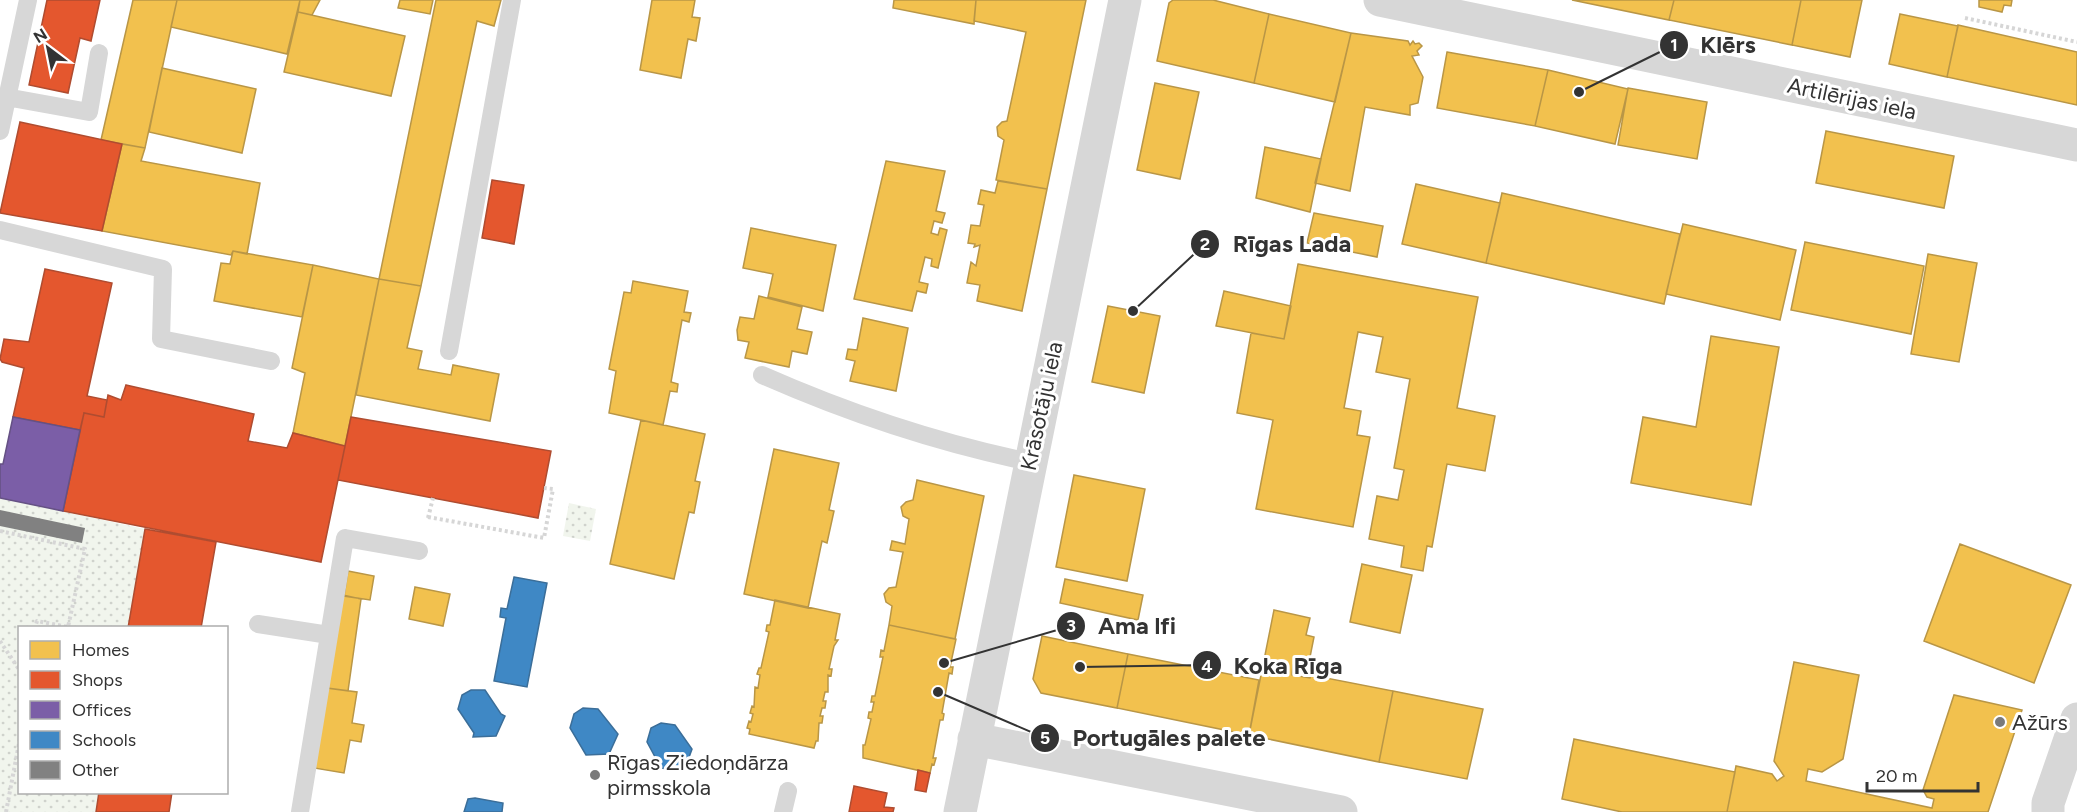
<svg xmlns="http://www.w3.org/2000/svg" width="2077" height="812" viewBox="0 0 2077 812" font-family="Figtree,sans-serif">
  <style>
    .green { fill: url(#green-dots) }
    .homes { fill: #f2c14e; stroke: #b99646; stroke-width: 1.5 }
    .shops { fill: #e4572e; stroke: #af4c30; stroke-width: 1.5 }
    .offices { fill: #7b5ea7; stroke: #655184; stroke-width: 1.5 }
    .schools { fill: #3f88c5; stroke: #3b6e99; stroke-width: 1.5 }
    .building { fill: #818181 }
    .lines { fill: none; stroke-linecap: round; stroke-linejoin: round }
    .path { stroke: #d6d6d6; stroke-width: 4; stroke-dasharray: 3 3; stroke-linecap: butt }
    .service { stroke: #d7d7d7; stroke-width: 18 }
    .minor { stroke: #d7d7d7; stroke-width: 33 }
    .poi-dot { fill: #7a7a7a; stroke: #fff; stroke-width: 2 }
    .labels { text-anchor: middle; stroke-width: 6; stroke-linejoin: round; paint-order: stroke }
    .street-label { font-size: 22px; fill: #333; stroke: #fff }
    .poi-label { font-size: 22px; fill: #333; stroke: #fff; text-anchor: start }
    .leader { fill: none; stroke: #333; stroke-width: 2 }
    .callout-dot { fill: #333; stroke: #fff; stroke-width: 2 }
    .mark-label { font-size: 18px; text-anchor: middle; font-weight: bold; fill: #fff }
    .callout-label { font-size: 24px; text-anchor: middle; font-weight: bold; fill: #333; stroke: #fff; stroke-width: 6; stroke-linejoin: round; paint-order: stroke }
  </style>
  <defs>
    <pattern id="green-dots" width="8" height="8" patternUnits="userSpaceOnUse" patternTransform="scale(1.5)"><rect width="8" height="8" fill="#f1f5ed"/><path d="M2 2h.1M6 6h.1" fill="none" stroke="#cfd2cc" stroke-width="1.8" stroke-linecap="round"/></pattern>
  </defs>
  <rect width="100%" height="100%" fill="#fff"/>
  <path class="green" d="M0,498l145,31 -17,98 -108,1v164l79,1 -3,19h-96z
    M569,503l27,6 -6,32 -27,-5z"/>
  <path class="homes" d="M133,0h44l-32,148 -44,-8z
    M177,0h123l-13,54 -116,-27z
    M300,0h20l-8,15 -14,-3z
    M400,0h33l-3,14 -32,-6z
    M436,0h65l-7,26 -17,-5 -56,265 -42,-7z
    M652,0h43l-3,17 8,1 -4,23 -8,-2 -7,39 -41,-8z
    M894,0h82l-2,24 -81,-16z
    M976,0h110l-39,189 -51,-9 8,-40 -6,-4 -1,-9 5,-5 5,-1 19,-89 -52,-11z
    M1173,0h40l56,14 -15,69 -97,-22 12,-58z
    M1572,0h102l-5,20z
    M1674,0h127l-9,45 -123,-25z
    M1801,0h61l-12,57 -58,-12z
    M1979,0h33l-1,6 -7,-1 -2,7 -23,-5z
    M298,12l107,24 -14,60 -107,-24z
    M1269,14l82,19 -16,69 -81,-19z
    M1900,14l58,12 -11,51 -58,-13z
    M1958,25l119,27v53l-130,-28z
    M1351,33l57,8 2,4 3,-4 2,3 4,-1 3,3 -5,5 2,4 -7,1 11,21 -5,26 -8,2v10l-45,-8 -15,84 -35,-8z
    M1447,52l101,18 -13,56 -98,-18z
    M162,68l94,21 -14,64 -93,-21z
    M1548,70l80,19 -13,55 -80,-18z
    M1155,83l44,9 -19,87 -43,-9z
    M1628,88l79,14 -10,57 -79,-14z
    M1826,131l128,25 -10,52 -128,-25z
    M122,144l23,4 -4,13 119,22 -13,71 -14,-3 -2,4 -129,-24z
    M1265,147l56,12 -11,53 -54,-14z
    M886,161l59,10 -9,40 9,2 -3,10 -8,-2 -3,12 7,2 2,-7 7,2 -9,38 -7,-2 1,-7 -7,-2 -6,25 9,2 -2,9 -9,-2 -5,20 -58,-12z
    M998,181l49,8 -25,122 -45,-10 3,-16 -13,-2 4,-21 5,4 4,-21 -6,2 1,-3 -7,-1 3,-18 9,1 4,-21 -6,-1 3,-14 14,3z
    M1416,184l84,19 -14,60 -84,-19z
    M1502,193l178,41 -16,70 -178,-41z
    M1314,213l69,13 -6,31 -70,-14z
    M1683,224l113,26 -16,70 -114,-26z
    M751,228l85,17 -13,66 -55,-14 5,-23 -30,-6z
    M1805,242l119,24 -13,68 -120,-24z
    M233,251l80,14 -11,52 -88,-16 7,-38 9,1z
    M1928,254l49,9 -18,99 -48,-8z
    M1298,264l180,33 -21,111 38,8 -10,55 -38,-7 -15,83 -5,-1 -4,25 -22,-4 3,-21 -35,-7 8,-43 21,4 6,-30 -10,-2 16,-89 -34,-7 7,-35 -25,-5 -14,76 17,3 -4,24 13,2 -17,90 -97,-18 17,-89 -36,-7 14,-80 33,6z
    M313,265l66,14 -34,167 -52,-13 12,-60 -13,-5z
    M379,279l42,7 -14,62 15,3 -4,18 33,6 2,-10 46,9 -9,47 -134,-26z
    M633,281l55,10 -4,21 7,1 -2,9 -7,-2 -11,62 7,2 -1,8 -7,-1 -7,34 -54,-12 7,-42 -7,-2 15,-77 7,1z
    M1224,291l67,15 -7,33 -68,-13z
    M759,296l43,11 -5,22 15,3 -5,22 -15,-3 -3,16 -44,-9 4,-16 -11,-2 -1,-10 3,-13 14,2z
    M1108,306l52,10 -16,77 -52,-11z
    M863,318l45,10 -12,63 -46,-10 5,-20 -9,-2 2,-10 9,1z
    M1711,336l68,11 -28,158 -120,-22 12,-66 53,10z
    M641,420l64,14 -10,47 5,1 -6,31 -5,-1 -15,67 -64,-15z
    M774,449l65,14 -10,47 5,1 -7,32 -5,-2 -14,67 -64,-14z
    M1074,475l71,14 -18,92 -71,-14z
    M917,480l67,16 -29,143 -66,-14 3,-19 -6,-4 -2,-8 5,-6 7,-1 7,-35 -13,-2 2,-9 13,3 4,-25 -6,-3 -2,-9 5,-5 7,-2z
    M1960,544l111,41 -37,98 -110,-42z
    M1362,564l50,11 -12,58 -50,-11z
    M348,571l26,5 -4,24 -26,-4z
    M1065,579l78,16 -5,25 -78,-17z
    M415,587l35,7 -7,32 -34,-7z
    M343,595l18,4 -13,92 -21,-3z
    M775,600l65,14 -5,26h3l-4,6 -5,23h3l-1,7 -3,-1v17h-3l-2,9h3l-1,7h-3l-2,8h3l-1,7h-3l-1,18h-2l-2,7 -65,-14 1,-5 -3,-1 2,-7 2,1 2,-8 -3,-1 2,-7 2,1 1,-20 3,1 2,-13 -3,-1 2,-6h2l8,-36 -3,-1 1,-6h3z
    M1274,610l36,8 -4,17 8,2 -5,25 -8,-2 -8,5 -1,10 18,3 1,-3 82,16 -14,71 -130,-27z
    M889,625l67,14 -6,28h3l-1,7 -3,-1 -7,40 2,1 -1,6h-3l-7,38h3l-2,7 -2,-1 -2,9 -67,-15v-13h2l6,-26 -3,-1 1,-6h3l2,-10h-3l1,-6h3l8,-39h-3l1,-7 3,1z
    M1042,636l86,18 -11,54 -76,-15 -8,-14z
    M1128,654l131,26 -10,55 -132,-27z
    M1794,662l65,13 -16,84 -21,13 -14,-3 -2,12 126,27 2,-9 -7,-2 -4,-7 31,-95 68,15 -34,102h-261l9,-46 36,8 5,7 7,-5 -10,-15z
    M327,688l30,4 -5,31 12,2 -3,17 -11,-2 -6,33 -30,-5z
    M1393,691l90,18 -16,70 -88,-17z
    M1574,739l161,33 -8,40h-105l-60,-13z"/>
  <path class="shops" d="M47,0h53l-9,41 -11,-3 -12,55 -39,-8z
    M20,122l102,22 -20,87 -102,-18z
    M492,180l32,5 -10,59 -32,-6z
    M45,269l67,14 -25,113 20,4 -3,17 -20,-4 -4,17 -67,-13 11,-49 -22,-6 -2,-3 4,-20 25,3z
    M126,385l128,29 -6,27 39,7 6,-15 52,13 -24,116 -258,-51 21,-98 20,4 4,-22 13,5z
    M351,417l200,34 -13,67 -200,-38z
    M145,529l71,13 -15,86h-73z
    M918,770l12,3 -4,19 -11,-2z
    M854,786l33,7 -3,14 10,1 -1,4h-44z
    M99,792h73l-3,20h-73z"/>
  <path class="offices" d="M13,417l67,13 -17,81 -63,-13v-34h3z"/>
  <path class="schools" d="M514,577l33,6 -20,104 -33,-6 12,-63 -6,-1 1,-9 6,1z
    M471,690h14l16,24 4,2 -9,20 -23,1 1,-4 -16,-24 4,-14z
    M583,708l15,1 20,25 -9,20 -23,1 -16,-27 4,-14z
    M661,723l14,2 17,24 -8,22 -23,-3 -14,-26 4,-14z
    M475,798l28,5 -1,9h-38l4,-13z"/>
  <path class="building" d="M0,510l85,18 -3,15 -82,-17z"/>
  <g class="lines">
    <path class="path" d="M1965,18l112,24
      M428,517l116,21 9,-49 -9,-1
      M428,518l5,-20
      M0,531l85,18 -17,78 -31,-6 -2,7
      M0,641l20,30
      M6,812l14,-74"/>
    <path class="service" d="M6,97l83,15 10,-59
      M0,131l28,-131
      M0,230l163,39 -2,70 110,22
      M449,351l63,-351
      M762,375c86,38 176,68 268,87
      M258,624l71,11
      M300,812l45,-274 74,13
      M783,812l5,-21"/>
    <path class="minor" d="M1380,0l697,145
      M974,739l367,73
      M960,812l165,-812
      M2048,812v-9l29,-84"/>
  </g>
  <g class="poi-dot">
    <circle cx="2000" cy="722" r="6"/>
    <circle cx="595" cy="775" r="6"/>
  </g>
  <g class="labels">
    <g class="street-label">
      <text transform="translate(1852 98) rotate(12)" y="8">Artilērijas iela</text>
      <text transform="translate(1041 406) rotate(-78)" y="8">Krāsotāju iela</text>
    </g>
    <g class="poi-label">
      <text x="2012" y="730">Ažūrs</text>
      <text x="607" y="770">Rīgas Ziedoņdārza<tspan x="607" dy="25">pirmsskola</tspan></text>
    </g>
  </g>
  <path class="leader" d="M1579 92L1674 45M1133 311L1205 244M944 663L1071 626M1080 667L1207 665M938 692L1045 738"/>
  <g class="callout-dot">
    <circle cx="1579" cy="92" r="6"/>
    <circle cx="1133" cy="311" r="6"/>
    <circle cx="944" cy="663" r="6"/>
    <circle cx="1080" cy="667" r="6"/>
    <circle cx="938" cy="692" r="6"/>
    <circle cx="1674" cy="45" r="15"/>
    <circle cx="1205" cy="244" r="15"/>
    <circle cx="1071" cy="626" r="15"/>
    <circle cx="1207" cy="665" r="15"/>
    <circle cx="1045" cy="738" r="15"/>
  </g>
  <g class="mark-label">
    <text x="1674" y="51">1</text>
    <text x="1205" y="250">2</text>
    <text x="1071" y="632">3</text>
    <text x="1207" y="672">4</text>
    <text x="1045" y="744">5</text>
  </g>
  <g class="callout-label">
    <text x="1728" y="53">Klērs</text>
    <text x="1292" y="252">Rīgas Lada</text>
    <text x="1137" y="634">Ama lfi</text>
    <text x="1288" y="674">Koka Rīga</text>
    <text x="1169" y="746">Portugāles palete</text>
  </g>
  <rect x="18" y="626" width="210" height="168" fill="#ffffff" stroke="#adadad" stroke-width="1.5"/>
  <rect x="30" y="641" width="30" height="18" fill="#f2c14e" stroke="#adadad" stroke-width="1.5"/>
  <text x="72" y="656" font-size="18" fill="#333333">Homes</text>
  <rect x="30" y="671" width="30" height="18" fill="#e4572e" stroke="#adadad" stroke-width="1.5"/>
  <text x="72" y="686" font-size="18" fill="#333333">Shops</text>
  <rect x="30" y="701" width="30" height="18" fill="#7b5ea7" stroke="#adadad" stroke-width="1.5"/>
  <text x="72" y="716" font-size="18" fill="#333333">Offices</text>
  <rect x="30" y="731" width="30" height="18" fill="#3f88c5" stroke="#adadad" stroke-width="1.5"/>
  <text x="72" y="746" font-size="18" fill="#333333">Schools</text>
  <rect x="30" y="761" width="30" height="18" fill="#818181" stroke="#adadad" stroke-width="1.5"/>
  <text x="72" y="776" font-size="18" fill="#333333">Other</text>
  <g transform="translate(48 48) rotate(328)" stroke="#ffffff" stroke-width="4.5" paint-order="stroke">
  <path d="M0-4.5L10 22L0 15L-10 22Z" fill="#333333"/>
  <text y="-9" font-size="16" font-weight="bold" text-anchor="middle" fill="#333333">N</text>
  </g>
  <path d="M1867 782v9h111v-9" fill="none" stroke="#333333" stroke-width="3"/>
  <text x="1876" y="782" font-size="18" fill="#333333" stroke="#ffffff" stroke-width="4.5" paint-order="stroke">20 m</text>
</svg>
